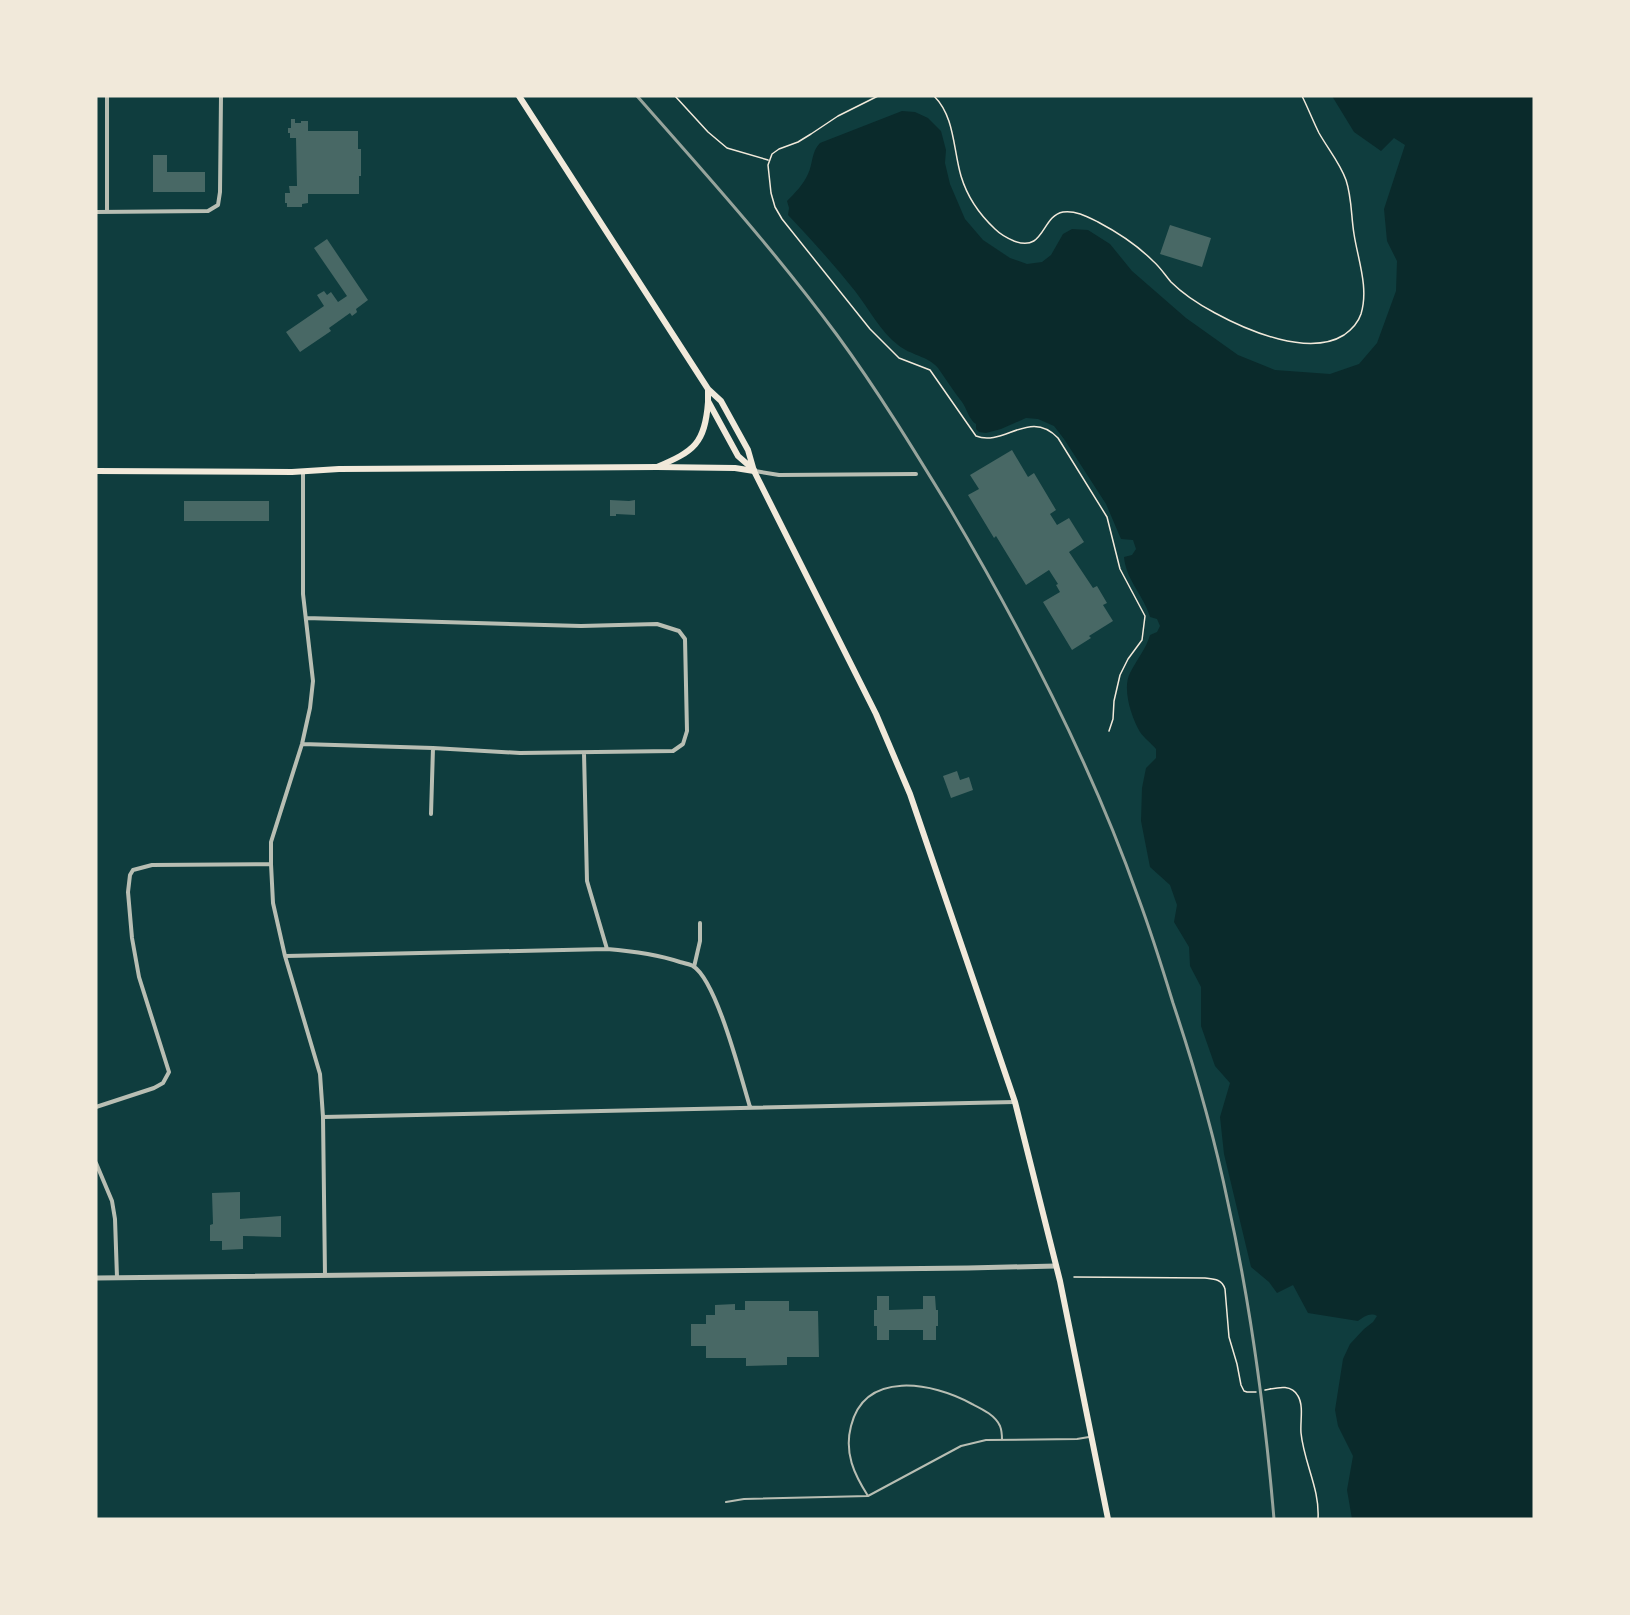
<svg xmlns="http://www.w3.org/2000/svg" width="1630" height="1615" viewBox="0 0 1630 1615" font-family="'Roboto Condensed',sans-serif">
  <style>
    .water { fill: #0a2a2b }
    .building { fill: #486865 }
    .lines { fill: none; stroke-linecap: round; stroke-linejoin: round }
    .path { stroke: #f1e9da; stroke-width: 1.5 }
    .service { stroke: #b8beb3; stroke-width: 2 }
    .minor { stroke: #b8beb3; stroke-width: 4 }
    .tertiary { stroke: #b8beb3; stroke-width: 5 }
    .secondary { stroke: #f1e9da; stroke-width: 6 }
    .primary { stroke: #f1e9da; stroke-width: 6 }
    .rail { stroke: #97a49c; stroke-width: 3 }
  </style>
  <rect width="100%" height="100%" fill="#0f3d3e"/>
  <path class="water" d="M1332,96h202v1423h-182l-5,-29 6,-34 -15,-30 -3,-16 8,-51 7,-15 14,-15 9,-7 4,-6c-7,-4 -13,1 -19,5l-50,-8 -15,-28 -16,8 -8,-11 -18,-15 -27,-113 -4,-37 10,-34 -15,-17 -14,-40v-39l-11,-21 -1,-19 -15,-25 3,-17 -7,-20 -20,-18 -9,-46 1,-33 4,-20 10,-10v-9c-5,-6 -12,-11 -16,-17 -9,-15 -18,-44 -10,-59 7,-14 16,-24 20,-38l7,-3 3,-6 -3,-7 -7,-2c-6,-21 -24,-37 -26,-60l8,-2 4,-6 -3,-9 -12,-1 -15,-35 -42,-65 -10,-13 -16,-7 -12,-1 -25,11 -15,4 -7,-1 -3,-3v-5c-7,-4 -9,-15 -14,-22 -9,-11 -16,-23 -24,-34 -10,-12 -28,-13 -40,-23 -18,-14 -29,-36 -43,-54 -21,-26 -43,-51 -67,-76l1,-7 -2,-7c8,-8 16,-16 21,-27 5,-10 3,-22 12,-31l82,-32 13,1 13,6 13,13 5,19 -1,13 5,21 15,35 18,21 27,18 17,6 15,-2 9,-7 12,-21 9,-5 16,1 22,14 22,27 54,47 52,37 37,15 55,4 29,-10 18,-21 19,-52 1,-30 -10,-20 -3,-32 21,-64 -11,-7 -13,13 -27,-19z"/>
  <path class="building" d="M291,119h4v4h6v-2h7v10h50v18h3v27h-2v18h-51v9l-6,1v3h-15v-4h-2v-10h5l-1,-7h8l-1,-48h-6v-5h-2v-5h3z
    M153,155h14v17h38v20h-52z
    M1170,225l41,13 -9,29 -42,-13z
    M327,239l41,61 -12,9 1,3 -1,1 -4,3 -2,-3 -21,15 2,3 -31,21 -14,-20 38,-26 -7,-11 7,-4 3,4 4,-3 7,10 9,-6 -33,-48z
    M1012,450l16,27 6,-4 22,37 -6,4 7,11 12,-7 15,24 -15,10 24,36 4,-2 10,17 -4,2 10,16 -24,15 2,2 -19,12 -29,-48 17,-10 -4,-7 2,-1 -9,-14 -23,15 -30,-49 -2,2 -26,-43 11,-6 -9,-14z
    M610,500l19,1 6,-1v15l-19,-1v2h-6z
    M184,501h85v20h-85z
    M957,771l3,9 9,-3 4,13 -22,8 -8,-22z
    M240,1192v27l41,-3v21l-38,-1v13l-21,1v-9h-12v-16l3,-1 -1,-31z
    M877,1296h12v14l34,-1v-13h12l1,14h2v16h-2v14h-13v-10h-34v10h-12v-14h-3v-16h3z
    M745,1301h44v10h29l1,46h-32v8l-41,1v-8h-40v-12h-15v-22h15v-9h9v-10l20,-1v6h10z"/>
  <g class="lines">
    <path class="path" d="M675,96l33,36 19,16 41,12
      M878,96l-40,20 -27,18 -13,8 -19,7 -7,5 -4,11 3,28 4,14 7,12 88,110 29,29 31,12 46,66c28,11 54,-28 82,2l49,79 13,52 25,47 -3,24 -14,19 -8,16 -6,26 -1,18 -4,12
      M934,96c21,21 19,53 27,80 6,20 19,39 34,53 5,5 12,9 19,12 31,12 27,-25 49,-29 12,-2 25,5 35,10 19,10 39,23 55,39 7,6 12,14 18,21 12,12 29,23 44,31 33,18 94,44 129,22 7,-5 14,-12 17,-21 8,-26 -3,-54 -7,-80 -3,-18 -2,-36 -8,-54 -6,-17 -18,-31 -27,-47 -6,-12 -11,-25 -17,-37
      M1074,1277l131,1c9,1 17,1 20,11l4,48 8,27 4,21 3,6 3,1h9
      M1265,1390c11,-2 26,-7 33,6 6,10 2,26 3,37 3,30 19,56 17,86"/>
    <path class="service" d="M868,1496c-14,-22 -24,-43 -17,-70 14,-56 81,-44 121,-22 10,5 23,11 28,22 2,5 2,9 2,14
      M726,1502l18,-3 124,-3 93,-50 25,-6 91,-1 12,-2"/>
    <path class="minor" d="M107,96v116
      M96,212l112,-1 10,-6 2,-13 1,-96
      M755,471l24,4 137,-1
      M303,472v122l10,87 -3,27 -8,36 -31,98v22l2,39 12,53 35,118 3,43 2,158
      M302,744l131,4 87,5 153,-2 10,-7 4,-13 -2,-92 -6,-8 -22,-7 -76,2 -275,-8
      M584,753l3,128 20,68
      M431,814l2,-66
      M286,956l321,-7c25,2 49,5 73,13 4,1 9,2 13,4 24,15 48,112 57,141
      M694,967l6,-26v-18
      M96,1107l58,-19 9,-5 6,-11 -30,-95 -7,-39 -4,-46 2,-17 3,-5 19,-5 119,-1
      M323,1117l692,-15
      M96,1163l16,38 3,18 2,58"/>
    <path class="tertiary" d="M96,1278l872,-10 88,-2"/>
    <path class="secondary" d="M96,471l196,1 47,-3 318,-2 78,1 19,3"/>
    <path class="primary" d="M519,96l189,293 13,12 27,49 6,21 122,243 34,80 105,308 45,179 48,238
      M708,389v12l30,55 16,14
      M657,467c37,-16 48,-23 51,-65"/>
    <path class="rail" d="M637,96c69,78 138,155 200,239 41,56 77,115 113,174 73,123 140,252 188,388 13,35 24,70 35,106 22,66 41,132 55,200 23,104 37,210 46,316"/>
  </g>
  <rect width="1630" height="1615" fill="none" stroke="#f1e9da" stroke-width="195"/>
</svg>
